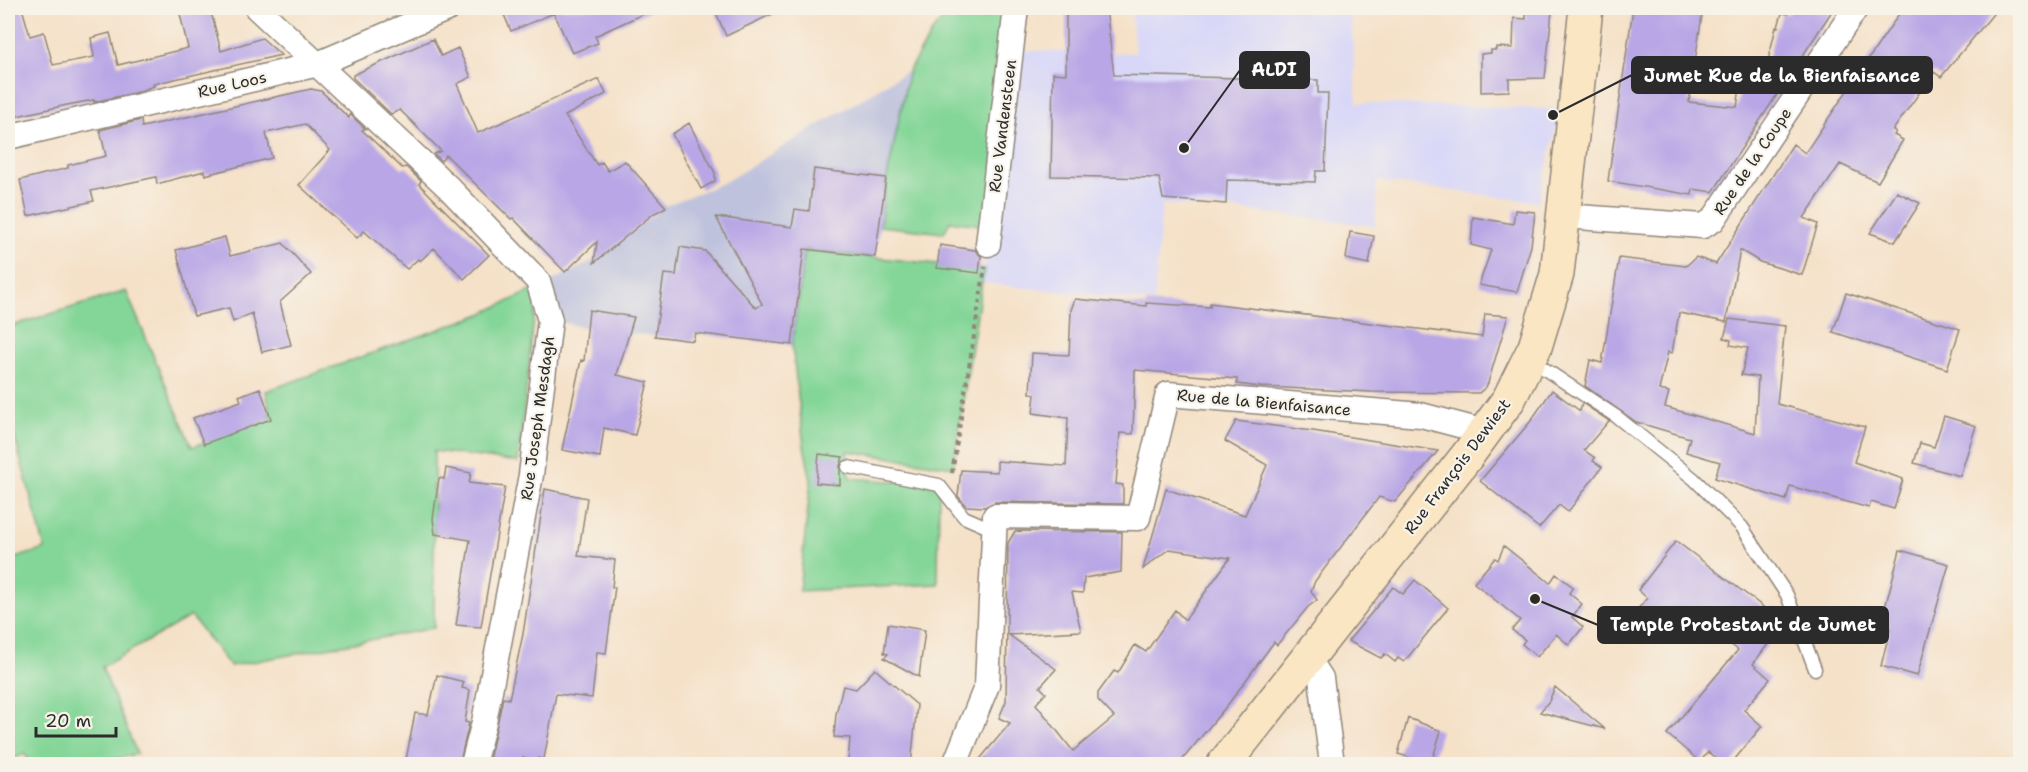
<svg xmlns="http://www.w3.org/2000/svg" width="2028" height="772" viewBox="0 0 2028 772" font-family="'Shantell Sans',sans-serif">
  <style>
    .built { fill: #d8d7f8 }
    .industrial { fill: #bfc2dd }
    .grass { fill: #84d698; stroke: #588062; stroke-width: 1.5 }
    .building { fill: #b8a6e6 }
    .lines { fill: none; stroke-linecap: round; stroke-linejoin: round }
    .lane-casing { stroke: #90867a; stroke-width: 15 }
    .street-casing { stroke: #90867a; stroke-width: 27 }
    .secondary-casing { stroke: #90867a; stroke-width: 36 }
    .path { stroke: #90867a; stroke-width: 4; stroke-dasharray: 4.5 4.5; stroke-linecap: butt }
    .lane { stroke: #fff; stroke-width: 12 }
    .street { stroke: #fff; stroke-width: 24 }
    .secondary { stroke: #fbe6c3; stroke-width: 33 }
    .labels { text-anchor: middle; stroke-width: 4.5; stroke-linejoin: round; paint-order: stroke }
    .street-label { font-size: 16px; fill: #2b2b2b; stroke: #f7f3e8 }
    .leader { fill: none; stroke: #2b2b2b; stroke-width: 2 }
    .callout-dot { fill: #2b2b2b; stroke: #f7f3e8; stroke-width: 2 }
    .callout { fill: #2b2b2b; stroke: #2b2b2b; stroke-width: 2 }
    .callout-label { font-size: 18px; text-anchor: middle; font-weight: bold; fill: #fff }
  </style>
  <rect width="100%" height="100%" fill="#f7f3e8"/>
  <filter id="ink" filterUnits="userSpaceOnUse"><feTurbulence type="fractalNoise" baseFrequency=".0167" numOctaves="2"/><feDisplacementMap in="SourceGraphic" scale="12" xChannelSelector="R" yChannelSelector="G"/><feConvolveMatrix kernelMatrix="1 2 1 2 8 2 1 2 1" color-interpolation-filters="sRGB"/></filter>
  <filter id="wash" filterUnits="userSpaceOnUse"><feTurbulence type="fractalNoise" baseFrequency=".008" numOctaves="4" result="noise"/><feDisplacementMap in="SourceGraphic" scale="24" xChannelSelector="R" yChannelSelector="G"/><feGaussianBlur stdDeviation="1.35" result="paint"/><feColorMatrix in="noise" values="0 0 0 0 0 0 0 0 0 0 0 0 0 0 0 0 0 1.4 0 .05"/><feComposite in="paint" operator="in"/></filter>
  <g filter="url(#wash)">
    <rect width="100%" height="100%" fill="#f5e1c8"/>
    <path class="built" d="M1131,8h219l7,95 204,6 -23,93 -161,-21 -2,45 -150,-18 -63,-4 -8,98 -172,-19 29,-233 124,3z"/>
    <path class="industrial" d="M909,70l-22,108 -12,79 -70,-7 -13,95 -96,-11 -3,7 -105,-13 -38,-8 -10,-33 64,-32 61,-49 60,-24z"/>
    <path class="grass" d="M958,8h46l-14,218 -40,-5 -6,12 -64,-7 7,-48 22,-108 27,-44z
      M805,250l179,19 -31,198 -106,-16 3,27 89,7 -1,99 -139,7 12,-111 -7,-34 -12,-101z
      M540,287l-6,31 -16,144 -84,-11v177l-204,38 -39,-50 -89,51 35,87 -43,10h-64l-5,-10 -17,7v-201l37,-11 -37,-136v-86l118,-36 66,156 79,-30 -5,-26 213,-76z"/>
    <g id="blocks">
      <path class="building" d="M8,8h14l8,28 14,-4 9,33 41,-8 -3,-19 19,-5 8,32 70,-17 -8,-34 23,-6h7l11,43 41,-13 19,17 -128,29 1,2 -20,7 -40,9v-2l-27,5 -59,13z
        M501,8h155l-61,28 3,7 -26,10 -18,-40 -43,18z
        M714,8h71l-59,28z
        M1066,8h40l8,67 204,5v13h10l-3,78h-9l-1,11 -88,-2 -1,24 -63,-5 -4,-21 -108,-2 2,-103 13,1z
        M1633,8h70l-14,94 48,5 3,-19 21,2 15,-63h2l4,-14 6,1 4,-6h42l-121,184 -20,-3 -1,6 -84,-14z
        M1903,8h95l-57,69 -7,-5 -41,58 3,2 -2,3 9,5 -25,42 -38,-18 -36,54 14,6 -16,51 -42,-13 -20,-12 -14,72 -47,-9 -7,40 -4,-1 -9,38 10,2 -4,15 90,26 3,-56 -17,-2 7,-27 -18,-3 1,-5 -7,-2 5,-19 56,7 -8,78 88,23 -11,35 49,17 -9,30 -23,-7 -2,6 -79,-22 -4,14 -71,-22 5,-16 -34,-10 4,-14 -54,-16 -51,-36 5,-26 12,3 17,-105 67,8 10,-9 20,7 77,-120 12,9z
        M1526,11h26l-7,67 -36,1v12l-28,1v-38l10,-1v-3h5v-3l17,1 1,-30 12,1z
        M433,39l8,17 17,-8 13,29 -14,7 21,49 121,-54 7,15 -41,22 32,49 5,-3 6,9 17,-10 41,46 -13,7 -59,49 3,-21 -32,30 -52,-54 -2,1 -65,-64 -5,6 -7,-7 7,-3 -41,-41 -9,4 -38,-36v-3z
        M311,89l10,2 28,27 1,-4 15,15 -3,1 40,38 4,-1 15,14 -2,3 70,71 -25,24 -30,-31 -14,13 -2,-2 -11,10 -43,-38 -7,7 -58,-53 31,-35 -25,-26 -39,9 6,25 -67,17 -1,-4 -47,13 -1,-7 -65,14 3,10 -66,15 -8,-36 48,-12v-3l38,-9 -6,-26 41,-10 1,7z
        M689,123l26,50v8l-14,8 -29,-55z
        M814,169l72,9 -11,79 -71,-8 -12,96 -97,-12 -2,8 -38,-5 9,-62 12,1 4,-28 25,4 51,57 6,-4 -46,-87 76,10 3,-18 14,2z
        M1897,192l23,11 -25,39 -25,-9z
        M1515,210l20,2 -4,34 -14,46 -38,-7 12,-35 -20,-5 2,-28 40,7z
        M1350,232l24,4 -5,28 -23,-5z
        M225,237l5,19 53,-13 28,31 -31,28 11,43 -29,7 -10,-39 -19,9 -4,-14 -35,8 -18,-66z
        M940,245l35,5 6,6 -2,17 -42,-5z
        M1846,293l114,36 -13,40 -114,-37z
        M1075,299l71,7v-3l64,4v-4l272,34 3,-23 23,2 -20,67 -2,4 -7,6 -107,-1 -111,-5 -24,-3v-5l-102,-9 -2,64 -13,-1 -4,51 7,1v19l-128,-2 -10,5 -19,-1 -8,-10 3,-26 36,2v-11l69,5 2,-48 -35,-5 2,-19 -5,-1 2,-40 37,2 2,-45z
        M589,310l45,7 -17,58 31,7 -13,53 -31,-7 -4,29 -38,-7 19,-90 3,1z
        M260,388l11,31 -67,25 -11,-26 48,-17 -2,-5z
        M1552,390l28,21 2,-8 27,18 -25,29 11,8 -2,3 9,6 -34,45 -9,-7 -20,23 -59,-47 50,-59z
        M1944,416l32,10 -16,50 -46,-13 6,-20 14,4z
        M1236,421l77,10 125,20 -43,51 -16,-5 -64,84 -4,10 6,9 -9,7 -31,38 -3,-3 -45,61 -51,62h-203l35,-42 -11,-5 7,-17 2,-158 7,-12 107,1 -1,40 -37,6 -1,15 -11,-1 9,39 -72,4 47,34 -16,18 6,6 -10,11 37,47 41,-34 -16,-17v-7l16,-22 4,2 17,-28 11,7 29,-42 10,10 45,-62 -61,-9 -26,20 23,-80 79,26 22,-50 -42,-24z
        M819,454l24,3 -3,9v19l-24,-2z
        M446,468l25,5 -2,10 36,4 -24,140 -25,-2 14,-85 -35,-6 -2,-15 6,-41 5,1z
        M545,489l42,9 -9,58 37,4 -3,27h3l-9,66 -9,-1 -5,46 -36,-4 -12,65 -6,-1 -1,3 -14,-3 -2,7h-33l15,-67 6,1 14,-65z
        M1676,541l94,71 4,-5 13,12 -34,45 17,15 -26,31 18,16 -32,39h-6l-16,-13 -8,10 -33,-28 71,-84 -43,-33 -18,24 -40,-31 10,-12 -9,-8z
        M1504,546l46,37 6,-9 17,13 -4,6 13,11 -10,13 11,10 -14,18 -13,-11 -19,23 -15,-13 3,-4 -13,-10 8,-10 -46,-37 21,-25 3,2z
        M1900,550l49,14 -32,112 -36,-10 9,-37 -10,-2z
        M1415,580l33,28 -44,54 -6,-4 -3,4 -10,-8 -4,4 -33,-17 45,-54 10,7z
        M888,624l37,6 -6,47 -35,-19 4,-4 -4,-1z
        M875,669l42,36 -6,60h-52v-3h-11l2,-24 -16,-1 2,-23 7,-28 13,3z
        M437,675l27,7 -2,6 8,2 -5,32 4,1 -10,42h-54l10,-52 13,2z
        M1555,687l50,42 -65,-17 9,-11z
        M1408,718l33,13 -10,33 -33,-10z"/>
    </g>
  </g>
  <g filter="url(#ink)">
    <use href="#blocks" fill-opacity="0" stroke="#90867a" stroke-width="1.5"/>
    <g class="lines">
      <g class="lane-casing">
        <path id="lane" d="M1531,360l86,57 77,62 48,48 45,68 28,74
          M848,467l91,18 25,32 30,13"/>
      </g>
      <g class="street-casing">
        <path id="street" d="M257,8l191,179 90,94 12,39 -19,155 -47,247 -11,42
          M8,137l310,-73 131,-56
          M1564,216l139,10 10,-6 143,-212
          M988,244l28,-236
          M1308,658l13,20 11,86
          M955,764l32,-79 8,-169 143,2 30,-124 253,21 64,17"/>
      </g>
      <g class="secondary-casing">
        <path id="secondary" d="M1224,764l243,-308 42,-57 26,-52 22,-73 29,-266"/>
      </g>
      <path class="path" d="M952,473l33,-206
        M984,759l7,5"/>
      <use href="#lane" class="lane"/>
      <use href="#street" class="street"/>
      <use href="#secondary" class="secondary"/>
    </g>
  </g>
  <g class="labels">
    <g class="street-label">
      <text transform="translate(232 84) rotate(-13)" y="6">Rue Loos</text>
      <text transform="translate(1002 126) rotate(-83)" y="6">Rue Vandensteen</text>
      <text transform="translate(1752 161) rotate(-56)" y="6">Rue de la Coupe</text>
      <text transform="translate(1264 402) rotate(5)" y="6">Rue de la Bienfaisance</text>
      <text transform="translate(537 418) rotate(-82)" y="6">Rue Joseph Mesdagh</text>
      <text transform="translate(1457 466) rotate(-53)" y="6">Rue François Dewiest</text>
    </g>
  </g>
  <path class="leader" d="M1184 148L1240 70M1553 115L1632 75M1535 599L1598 625"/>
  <g class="callout-dot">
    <circle cx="1184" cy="148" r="6"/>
    <circle cx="1553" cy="115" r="6"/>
    <circle cx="1535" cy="599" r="6"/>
  </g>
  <g class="callout">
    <rect x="1240" y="52" width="69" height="36" rx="6"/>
    <rect x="1632" y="57" width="300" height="36" rx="6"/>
    <rect x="1598" y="607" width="290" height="36" rx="6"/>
  </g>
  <g class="callout-label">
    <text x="1274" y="76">ALDI</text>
    <text x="1782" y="82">Jumet Rue de la Bienfaisance</text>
    <text x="1743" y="631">Temple Protestant de Jumet</text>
  </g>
  <rect width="2028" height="772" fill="none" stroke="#f7f3e8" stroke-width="30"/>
  <path d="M36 727v9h80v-9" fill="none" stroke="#2b2b2b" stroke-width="3"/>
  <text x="45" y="727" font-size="18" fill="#2b2b2b" stroke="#f7f3e8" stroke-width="4.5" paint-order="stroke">20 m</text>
</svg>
